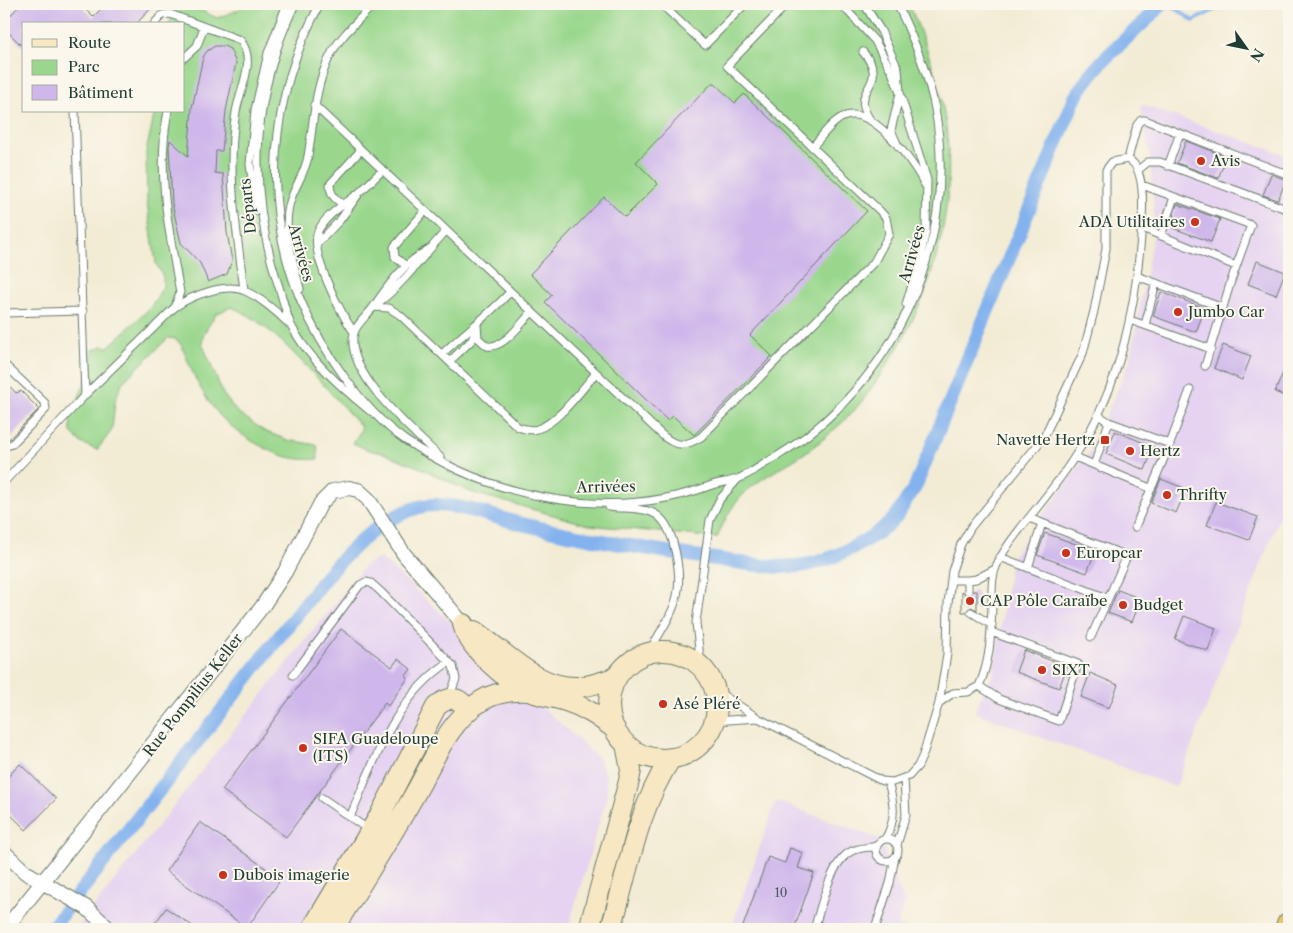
<svg xmlns="http://www.w3.org/2000/svg" width="1293" height="933" viewBox="0 0 1293 933" font-family="'Libre Caslon Text',serif">
  <style>
    .built { fill: #e5d3f1 }
    .green { fill: #9ad78d; stroke: #5c8a60 }
    .lines { fill: none; stroke-linecap: round; stroke-linejoin: round }
    .stream { stroke: #83b2ee; stroke-width: 4 }
    .canal { stroke: #83b2ee; stroke-width: 14 }
    .building { fill: #cfb7eb }
    .lane-casing { stroke: #697a6c; stroke-width: 9 }
    .street-casing { stroke: #697a6c; stroke-width: 16 }
    .secondary-casing { stroke: #697a6c; stroke-width: 22 }
    .highway-casing { stroke: #697a6c; stroke-width: 27 }
    .lane { stroke: #fff; stroke-width: 7 }
    .street { stroke: #fff; stroke-width: 14 }
    .secondary { stroke: #f7e8c3; stroke-width: 20 }
    .highway { stroke: #ebc669; stroke-width: 25 }
    .poi-dot { fill: #c8321e; stroke: #fbf7ec; stroke-width: 2 }
    .labels { text-anchor: middle; stroke-width: 4; stroke-linejoin: round; paint-order: stroke }
    .number-label { font-size: 12px; fill: #4b5c62 }
    .poi-label { font-size: 15px; fill: #1f3d34; stroke: #fbf7ec; text-anchor: start }
    .street-label { font-size: 15px; fill: #1f3d34; stroke: #fbf7ec }
  </style>
  <rect width="100%" height="100%" fill="#fbf7ec"/>
  <filter id="ink" filterUnits="userSpaceOnUse"><feTurbulence type="fractalNoise" baseFrequency=".02" numOctaves="2"/><feDisplacementMap in="SourceGraphic" scale="10" xChannelSelector="R" yChannelSelector="G"/><feConvolveMatrix kernelMatrix="1 2 1 2 8 2 1 2 1" color-interpolation-filters="sRGB"/></filter>
  <filter id="wash" filterUnits="userSpaceOnUse"><feTurbulence type="fractalNoise" baseFrequency=".0096" numOctaves="4" result="noise"/><feDisplacementMap in="SourceGraphic" scale="20" xChannelSelector="R" yChannelSelector="G"/><feGaussianBlur stdDeviation="1.12" result="paint"/><feColorMatrix in="noise" values="0 0 0 0 0 0 0 0 0 0 0 0 0 0 0 0 0 1.4 0 .05"/><feComposite in="paint" operator="in"/></filter>
  <g filter="url(#wash)">
    <rect width="100%" height="100%" fill="#f3ecd5"/>
    <path class="built" d="M1140,104l149,52v335l-113,296 -202,-75 20,-40 17,-114 80,-108 39,-89 25,-136 -5,-69z
      M381,558l218,201 7,16 1,21 -39,133h-492l290,-365z
      M776,801l103,38 26,64 -8,22 12,4h-178z"/>
    <path class="green" d="M244,4h665c13,30 28,71 34,104 17,84 -5,177 -51,249 -14,21 -28,45 -47,63 -10,9 -21,19 -32,27 -23,18 -54,29 -74,52 -10,11 -16,25 -22,39l-128,-13 -119,-33 -47,-23 -40,-16 -15,-3 -15,-7 8,-13 -1,-5c-32,-33 -88,-105 -129,-118l-15,7 -12,19 -2,10 21,51 13,17 28,20 23,9 30,5 1,14c-25,2 -38,-3 -59,-14 -44,-24 -60,-53 -77,-99l-6,-7 -8,-1 -46,45 -7,18 -3,29 -15,20 -16,-7 -10,-11 -1,-13 20,-49 3,-20 10,-4 5,1 42,-39 13,-21v-10l-7,-14 -9,-60 -1,-51 9,-41h29v-87h-16l14,-19h7l28,13 21,-8z"/>
    <g class="lines">
      <path class="stream" d="M1170,4l23,17 23,-12 36,-5"/>
      <path class="canal" d="M51,929l278,-356c26,-28 52,-55 90,-66 28,-8 74,10 103,17 64,15 128,26 193,35 30,4 60,11 90,6 27,-4 75,-29 92,-50 6,-9 12,-19 18,-28l160,-389c23,-41 57,-61 87,-94"/>
    </g>
    <g id="blocks">
      <path class="building" d="M21,4h59l13,13 13,-13h49l-19,20h-112v24l-20,-20v-6z
        M215,46h9l6,3 6,14 -10,48 -4,40h-6l-1,22 8,1 4,58 5,29 -5,13 -19,8 -8,-19 -19,-20 -9,-39 -3,-58 1,-6 18,16 4,-48 11,-51 4,-6z
        M713,82l22,21 9,-9 123,117 -117,124 22,21 -78,79 -21,-19 -5,5 -123,-119 7,-7 -22,-21 74,-77 21,20 33,-33 -22,-22z
        M1186,141l41,16 -9,21 -41,-15z
        M1271,174l15,6 -8,20 -15,-5z
        M1177,204l43,15 -9,23 -41,-15z
        M1257,261l28,11 -9,23 -28,-11z
        M1161,292l44,16 -9,24 -43,-16z
        M1223,345l28,11 -9,24 -28,-12z
        M1289,358v40l-14,-6z
        M4,380l12,13 5,-2 18,18 -31,31 -4,-4z
        M1115,431l39,16 -9,23 -39,-16z
        M1161,479l25,10 -10,24 -25,-10z
        M1216,502l42,15 -9,23 -42,-15z
        M1045,533l50,18 -8,22 -50,-18z
        M1118,590l23,9 -9,23 -24,-9z
        M962,591l6,5 5,-5h4v19l-6,-3 -5,5h-4z
        M1184,616l32,12 -8,23 -33,-12z
        M341,629l51,38 6,-8 13,10 -5,7 2,2 -20,28 -3,-3 -99,134 -64,-47z
        M1024,650l43,17 -8,21 -43,-16z
        M1090,673l28,12 -9,23 -28,-11z
        M20,764l36,35 -30,31 -22,-22v-27z
        M200,822l81,57 -34,49 -81,-57z
        M790,848l13,5 -5,15 16,5 -20,56h-52l26,-72 17,6z
        M166,908l31,21h-46z"/>
    </g>
  </g>
  <g filter="url(#ink)">
    <use href="#blocks" fill-opacity="0" stroke="#697a6c" stroke-width="1"/>
    <g class="lines">
      <g class="lane-casing">
        <path id="lane" d="M295,4c-43,91 -48,181 -18,277 5,14 8,30 14,44 15,31 53,65 79,86
          M320,4c-50,92 -60,199 -19,297 20,47 61,109 104,139 87,59 207,83 307,45 9,-3 19,-3 28,-7 12,-5 24,-15 36,-21 117,-71 184,-212 159,-348 -7,-37 -22,-72 -38,-105
          M661,4l44,41 40,-41
          M841,4l34,37 17,31 8,21 -9,37 7,16
          M864,4l17,27 17,38 2,24 27,87 -1,50 -7,34 -13,40
          M4,7l3,-3
          M154,24l8,-9 8,-1 70,26c17,20 0,49 -4,72 -10,60 1,119 8,178
          M863,52c30,35 -17,35 8,69
          M184,58l13,-12 7,-19
          M314,105l347,329c14,13 24,13 40,3l173,-175 15,-28 -3,-16 -6,-7 -153,-145 60,-62
          M75,111l10,284
          M168,111c-12,61 1,121 12,181l-5,15
          M812,147c9,-9 19,-25 31,-30 30,-13 71,46 82,68
          M1128,159l9,-34 4,-5h4l144,55
          M1168,166l12,-33
          M1138,170l10,-8h12l129,48
          M1142,185l109,40 -20,56 -26,85
          M342,204c-8,-6 -12,-10 -12,-20l31,-34
          M256,210l-6,-46 5,-54 13,-57 19,-49
          M1142,228l94,38
          M1161,236l13,-39
          M317,244l23,-24 18,-25
          M429,249c-25,14 -39,34 -55,57 -5,8 -18,18 -20,27 -11,39 61,100 86,124
          M406,266l-11,-9 -1,-10 31,-36
          M1137,276l86,32
          M300,289c-7,-30 -19,-61 -9,-90 5,-15 15,-28 17,-43 6,-34 6,-68 22,-100 10,-20 29,-36 44,-52
          M378,303c27,-20 45,-48 68,-72
          M374,307l15,1 11,7 118,112c6,2 12,4 19,2 20,-5 45,-40 59,-56
          M4,313l79,-2
          M1130,320l81,29
          M477,325l1,13 9,8c17,3 34,-23 45,-34
          M1145,325l11,-42
          M354,332c-13,-17 -45,-80 -36,-101 9,-18 28,-27 42,-39 8,-7 15,-15 23,-22
          M442,354c23,-22 47,-39 68,-62
          M450,361l22,-21 4,-10
          M4,364l41,39 1,6 -34,35 -8,3
          M1098,415l11,7 61,22
          M1075,457l75,31
          M1094,465l15,-43
          M4,482l81,-87 90,-88c16,-11 51,-25 70,-16 16,7 32,21 44,33
          M609,507c14,2 29,0 42,5 13,5 18,17 22,30 14,52 2,66 -25,111
          M1029,518l98,38 -36,81
          M1135,527l35,-83 20,-54
          M1000,557l107,41
          M1028,568l14,-45
          M951,580h17
          M968,591v-11l8,-1 19,-10
          M971,612l21,13
          M701,666l-5,-43 14,-103 10,-21 18,-20
          M293,675l67,-90 6,-3 5,1 10,9 72,74 3,13 -7,19
          M979,686l20,13 60,22 19,-57 -87,-32
          M715,690l43,28 124,63 11,1 16,-6 9,-10 5,-11 16,-52 8,-49 1,-51 4,-32 9,-27 10,-17 73,-90 39,-84 11,-42 12,-62v-79l6,-8 16,-3c17,8 15,47 14,63 -5,82 -21,165 -67,234 -16,26 -36,49 -55,73 -9,12 -19,24 -24,38 -5,11 -4,25 -4,37 -1,28 -1,56 -13,82l-11,6 -15,1 -14,10
          M714,721l44,-3
          M322,798l47,32
          M350,817c25,-57 44,-119 99,-155
          M885,839c12,-20 9,-36 3,-57
          M876 850a11 11 0 1 1 22 0a11 11 0 1 1-22 0Z
          M897,845l9,-30 -2,-36
          M814,929c7,-21 16,-66 36,-77 8,-5 19,-4 27,-6
          M875,929l15,-46 5,-26"/>
      </g>
      <g class="street-casing">
        <path id="street" d="M4,852l21,20 62,36 22,21
          M5,929l257,-322 23,-35 36,-69 12,-12 16,-3 9,2 10,9 36,55 59,70"/>
      </g>
      <g class="secondary-casing">
        <path id="secondary" d="M463,624c5,24 44,57 66,67 11,5 25,6 37,10 19,6 33,16 49,28
          M474,631c32,21 62,58 105,56 12,-1 25,-6 38,-10
          M609 705a54 54 0 1 1 108 0a54 54 0 1 1-108 0Z
          M312,929l68,-114 56,-108c12,-11 24,-12 31,4
          M333,929c27,-43 54,-86 79,-130 17,-29 31,-66 57,-89 18,-16 36,-20 59,-19
          M589,929l40,-148 2,-11 -5,-26
          M611,929c17,-58 26,-119 60,-171"/>
      </g>
      <g class="highway-casing">
        <path id="highway" d="M1288,929l1,-4"/>
      </g>
      <use href="#lane" class="lane"/>
      <use href="#street" class="street"/>
      <use href="#secondary" class="secondary"/>
      <use href="#highway" class="highway"/>
    </g>
  </g>
  <g class="poi-dot">
    <circle cx="1201" cy="161" r="5"/>
    <circle cx="1195" cy="222" r="5"/>
    <circle cx="1178" cy="312" r="5"/>
    <rect x="1100" y="435" width="10" height="10" rx="2.5"/>
    <circle cx="1130" cy="451" r="5"/>
    <circle cx="1167" cy="495" r="5"/>
    <circle cx="1066" cy="553" r="5"/>
    <circle cx="970" cy="601" r="5"/>
    <circle cx="1123" cy="605" r="5"/>
    <circle cx="1042" cy="670" r="5"/>
    <circle cx="663" cy="704" r="5"/>
    <circle cx="303" cy="748" r="5"/>
    <circle cx="223" cy="875" r="5"/>
  </g>
  <g class="labels">
    <g class="number-label">
      <text x="781" y="897">10</text>
    </g>
    <g class="poi-label">
      <text x="1211" y="166">Avis</text>
      <text x="1185" y="227" text-anchor="end">ADA Utilitaires</text>
      <text x="1188" y="317">Jumbo Car</text>
      <text x="1095" y="445" text-anchor="end">Navette Hertz</text>
      <text x="1140" y="456">Hertz</text>
      <text x="1177" y="500">Thrifty</text>
      <text x="1076" y="558">Europcar</text>
      <text x="980" y="606">CAP Pôle Caraïbe</text>
      <text x="1133" y="610">Budget</text>
      <text x="1052" y="675">SIXT</text>
      <text x="673" y="709">Asé Pléré</text>
      <text x="313" y="744">SIFA Guadeloupe<tspan x="313" dy="17">(ITS)</tspan></text>
      <text x="233" y="880">Dubois imagerie</text>
    </g>
    <g class="street-label">
      <text transform="translate(248 206) rotate(-96)" y="5">Départs</text>
      <text transform="translate(301 253) rotate(75)" y="5">Arrivées</text>
      <text transform="translate(912 254) rotate(-74)" y="5">Arrivées</text>
      <text transform="translate(606 487) rotate(-1)" y="5">Arrivées</text>
      <text transform="translate(193 695) rotate(-52)" y="5">Rue Pompilius Keller</text>
    </g>
  </g>
  <rect width="1293" height="933" fill="none" stroke="#fbf7ec" stroke-width="20"/>
  <rect x="22" y="22" width="162" height="90" fill="#fbf7ec" stroke="#a3ada2"/>
  <rect x="32" y="39" width="25" height="8" fill="#f7e8c3" stroke="#a3ada2"/>
  <text x="68" y="48" font-size="15" fill="#1f3d34">Route</text>
  <rect x="32" y="60" width="25" height="15" fill="#9ad78d" stroke="#a3ada2"/>
  <text x="68" y="72" font-size="15" fill="#1f3d34">Parc</text>
  <rect x="32" y="85" width="25" height="15" fill="#cfb7eb" stroke="#a3ada2"/>
  <text x="68" y="98" font-size="15" fill="#1f3d34">Bâtiment</text>
  <g transform="translate(1246 48) rotate(123)" stroke="#fbf7ec" stroke-width="4" paint-order="stroke">
  <path d="M0-4L9 19L0 12L-9 19Z" fill="#1f3d34"/>
  <text y="-8" font-size="14" font-weight="bold" text-anchor="middle" fill="#1f3d34">N</text>
  </g>
</svg>
